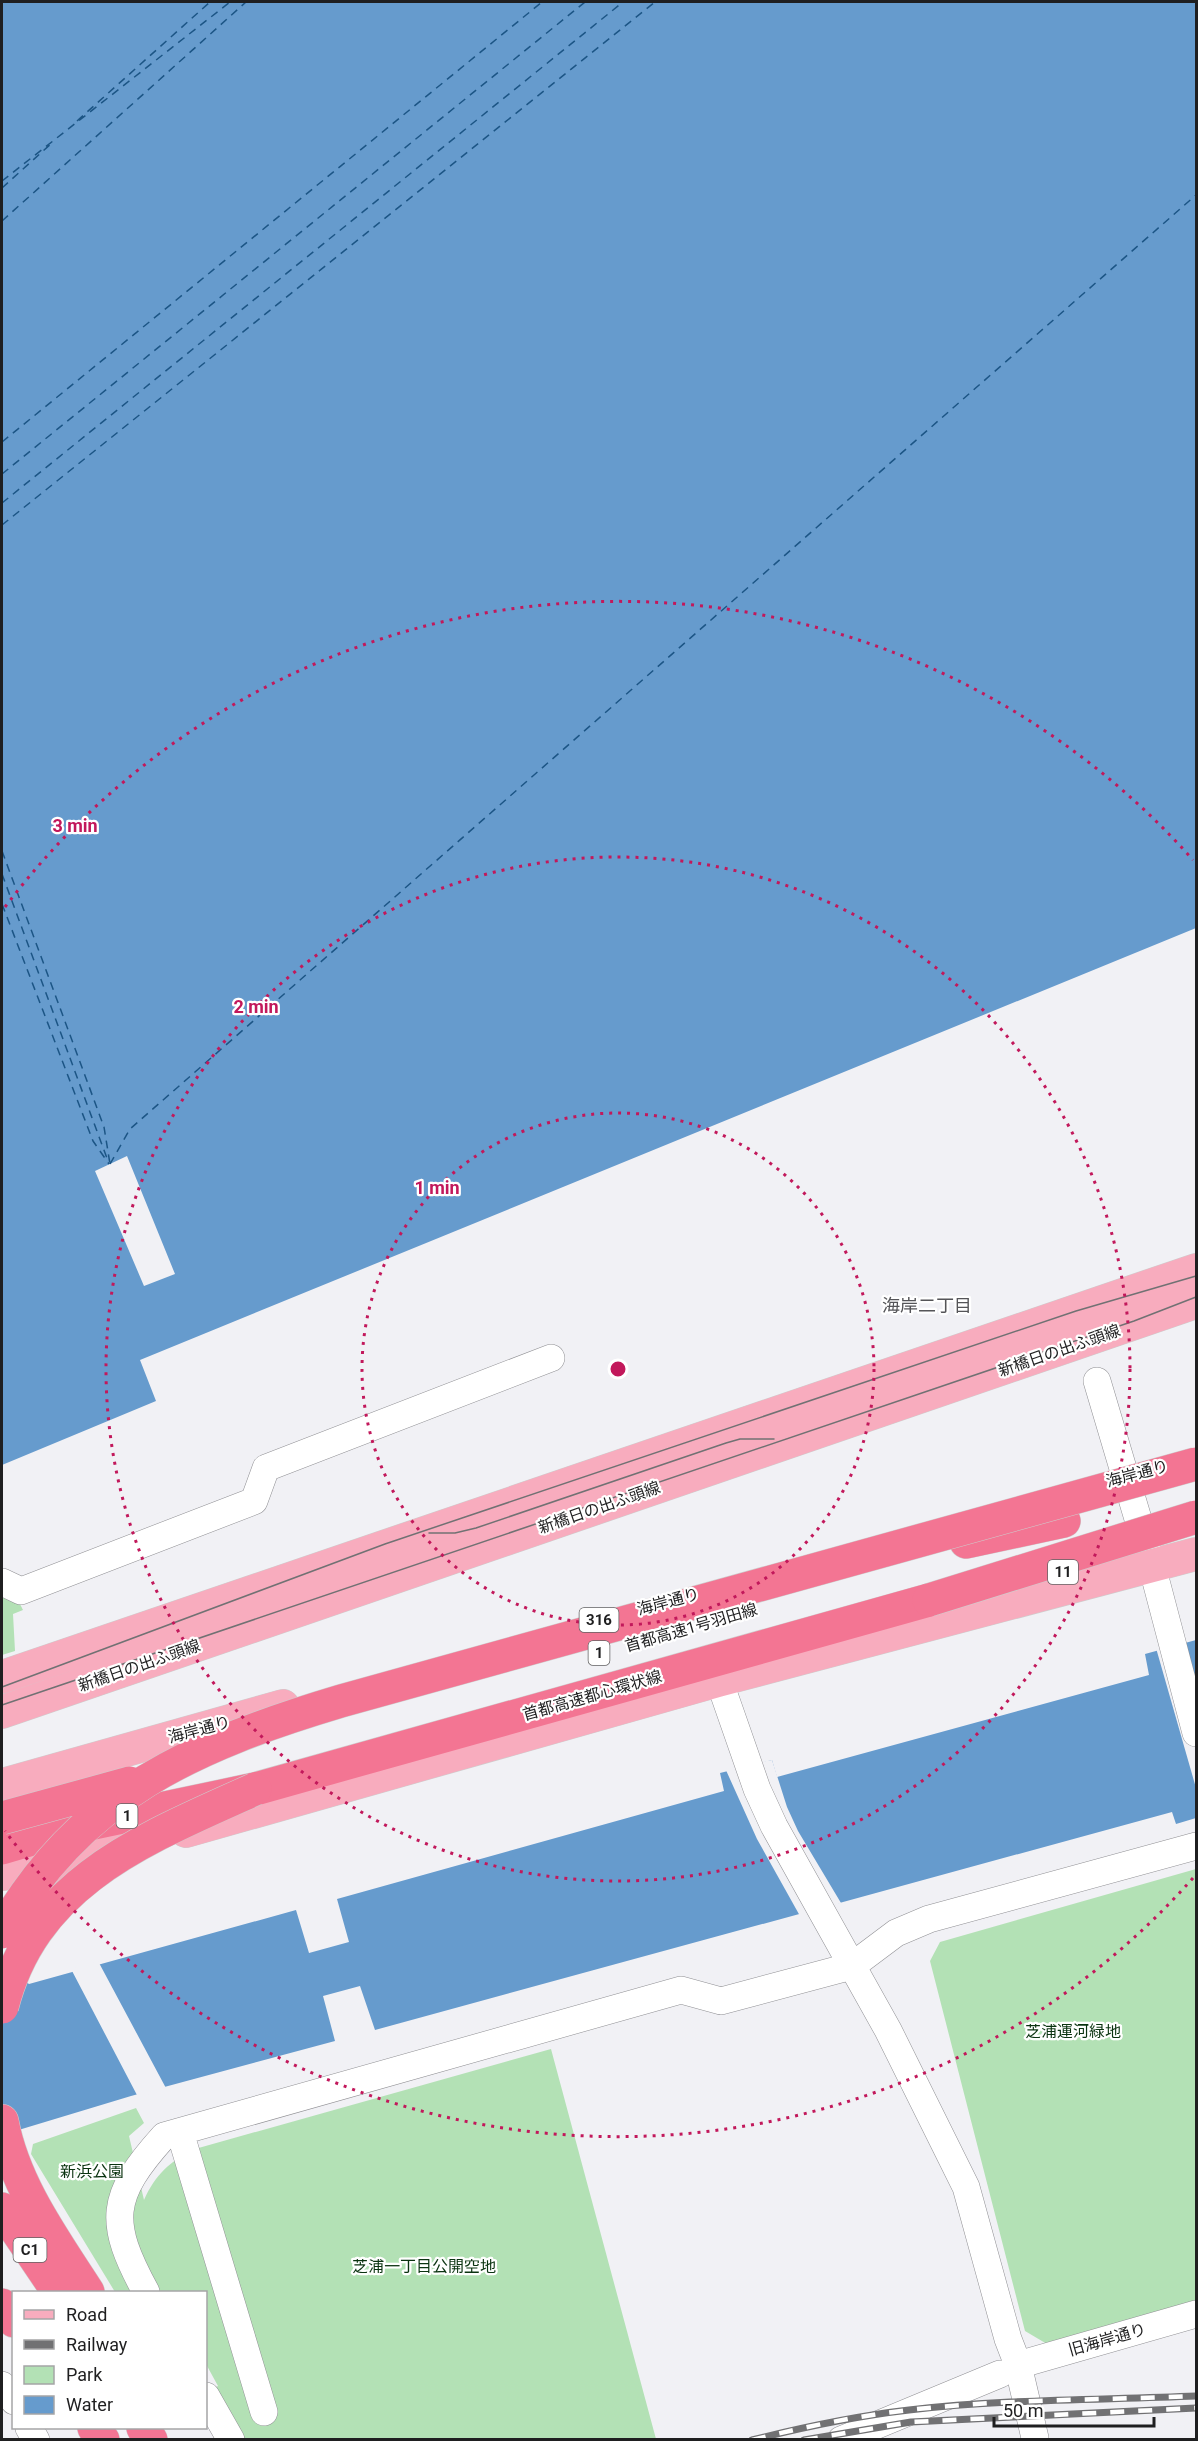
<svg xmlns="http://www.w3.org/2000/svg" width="1198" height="2441" viewBox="0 0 1198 2441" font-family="Roboto,'Noto Sans JP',sans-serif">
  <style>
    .green { fill: #b3e1b5 }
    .water { fill: #669bcd }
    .pier { fill: #f1f1f5 }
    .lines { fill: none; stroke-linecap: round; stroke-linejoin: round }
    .ferry { stroke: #1c5585; stroke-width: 1.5; stroke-dasharray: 8 6; stroke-linecap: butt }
    .minor-casing { stroke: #909094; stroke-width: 28 }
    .major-casing { stroke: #cecece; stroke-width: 34 }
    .highway-casing { stroke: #cecece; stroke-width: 34 }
    .minor { stroke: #fff; stroke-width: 27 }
    .major { stroke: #f8acbe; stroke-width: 33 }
    .highway { stroke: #f37593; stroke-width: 33 }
    .tram { stroke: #717173; stroke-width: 1.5 }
    .rail-casing { stroke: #717173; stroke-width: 7 }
    .rail { stroke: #fff; stroke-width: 4.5; stroke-dasharray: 14; stroke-linecap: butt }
    .highway-bridge-casing { stroke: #cecece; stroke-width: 34; stroke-linecap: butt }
    .highway-bridge { stroke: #f37593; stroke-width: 33 }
    .ring { fill: none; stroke: #c2185b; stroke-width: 3; stroke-dasharray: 3 6 }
    .labels { text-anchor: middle; stroke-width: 4.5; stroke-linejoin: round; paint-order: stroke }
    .shield { fill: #fff; stroke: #626263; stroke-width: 1.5 }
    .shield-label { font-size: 15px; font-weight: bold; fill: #1f1f20 }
    .street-label { font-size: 16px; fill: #1f1f20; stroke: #fff }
    .park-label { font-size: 16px; fill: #0a3310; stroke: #fff }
    .neighbourhood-label { font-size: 18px; fill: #555558; stroke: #fff }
    .centre { fill: #c2185b; stroke: #fff; stroke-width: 3 }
    .ring-label { font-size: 18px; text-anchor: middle; font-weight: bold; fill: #c2185b; stroke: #fff; stroke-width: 4.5; stroke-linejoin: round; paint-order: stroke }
  </style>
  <rect width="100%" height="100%" fill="#f1f1f5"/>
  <path class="green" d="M2,1596l18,8 3,6 -10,4 2,37 -13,4z
    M1196,1869v431l-149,44 -22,-13 -95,-370 10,-19z
    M551,2049l105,390h-418l-27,-49 7,-4 -12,-22v-72h-91l-84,-138 2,-10 103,-36 8,15 -15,13 15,64c11,-25 27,-40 51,-51z"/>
  <path class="water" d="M2,2h1194v926l-1056,432 16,41 -154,64z
    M1196,1640v178l-20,6 -4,-12 -797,218 -15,-44 -37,10 12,45 -204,55 -129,39v-169l27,18 267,-74 13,43 40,-11 -12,-43 387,-108 -4,-18 52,-13 5,17 372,-102 -4,-21z"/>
  <path class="pier" d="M127,1156l48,118 -31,12 -49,-115z
    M1185,1640l11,41v107l-40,-140z
    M772,1760l15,47 11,24 43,72 -41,13 -43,-77 -32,-71z
    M98,1961l69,129 -29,7 -67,-128z"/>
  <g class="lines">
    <path class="ferry" d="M77,121l133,-119
      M2,181l228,-179
      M2,188l51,-46
      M2,221l244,-219
      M2,442l540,-440
      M2,474l583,-472
      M2,503l621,-501
      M2,525l653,-523
      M2,851l102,276 6,37
      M2,874l106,287
      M2,904l91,237 16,23
      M110,1164l20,-35 1066,-934"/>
    <g class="minor-casing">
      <path id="minor" d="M1097,1381l55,185 44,167
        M2,1582l19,9 233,-90 12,-33 285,-110
        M719,1680l38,109 17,37 114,204 78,157 42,152 10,26 17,73
        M180,2132l84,280
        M146,2292c-38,-70 -37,-95 18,-156l517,-146 40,11 131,-35 44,-33 33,-14 267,-73
        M1018,2365l178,-51
        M2,2385l12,16
        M206,2396l25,44
        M29,2428l7,12
        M841,2440l159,-66"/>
    </g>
    <g class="major-casing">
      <path id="major" d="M2,1677l1194,-407
        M2,1712l1194,-410
        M2,1785l281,-79
        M186,1831l533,-151 477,-126
        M2,1874l53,-6 72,-20"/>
    </g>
    <g class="highway-casing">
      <path id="highway" d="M966,1542l98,-21
        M2,1848l68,-20 185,-39 674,-189
        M2,2121c12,64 52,118 86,171
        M2,2209l56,83
        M2,2305l12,16
        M94,2428l9,12
        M143,2428l8,12"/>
    </g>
    <use href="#minor" class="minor"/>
    <use href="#major" class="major"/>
    <use href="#highway" class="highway"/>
    <path class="tram" d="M429,1533h26l21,-5 250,-85 14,-4h34
      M2,1687l383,-143 691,-233 120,-35
      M2,1705l1132,-384 62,-24"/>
    <g class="rail-casing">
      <path id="rail" d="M752,2440c52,-13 104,-24 157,-30 95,-11 192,-10 287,-14
        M804,2440l107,-18 285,-14"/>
    </g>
    <use href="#rail" class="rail"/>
    <g class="highway-bridge-casing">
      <path id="highway-bridge" d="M929,1600l267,-83
        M2,1818l128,-35
        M2,1932c77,-138 195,-188 339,-231l855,-237
        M2,2007c32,-127 145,-169 253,-218"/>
    </g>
    <use href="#highway-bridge" class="highway-bridge"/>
  </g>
  <g class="ring">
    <circle cx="618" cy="1369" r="256"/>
    <circle cx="618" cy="1369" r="512"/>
    <path d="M1193 1878A768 768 0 0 1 5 1831M5 907A768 768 0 0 1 1193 860"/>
  </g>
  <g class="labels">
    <g class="shield">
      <rect x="1048" y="1560" width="30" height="24" rx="4.5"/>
      <rect x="579.5" y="1608" width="39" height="24" rx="4.5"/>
      <rect x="588.5" y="1641" width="21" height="24" rx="4.5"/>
      <rect x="116.5" y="1804" width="21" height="24" rx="4.5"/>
      <rect x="13.5" y="2238" width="33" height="24" rx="4.5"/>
    </g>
    <g class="shield-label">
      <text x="1063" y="1577">11</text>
      <text x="599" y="1625">316</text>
      <text x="599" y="1658">1</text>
      <text x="127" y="1821">1</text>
      <text x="30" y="2255">C1</text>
    </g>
    <g class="street-label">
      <text transform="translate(1059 1350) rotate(-19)" y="6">新橋日の出ふ頭線</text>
      <text transform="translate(1137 1473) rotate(-15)" y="6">海岸通り</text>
      <text transform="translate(599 1507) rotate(-19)" y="6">新橋日の出ふ頭線</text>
      <text transform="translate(668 1601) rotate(-15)" y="6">海岸通り</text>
      <text transform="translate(691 1627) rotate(-16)" y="6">首都高速1号羽田線</text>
      <text transform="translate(139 1665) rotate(-19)" y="6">新橋日の出ふ頭線</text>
      <text transform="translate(592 1695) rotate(-16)" y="6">首都高速都心環状線</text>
      <text transform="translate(199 1729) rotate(-15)" y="6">海岸通り</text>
      <text transform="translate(1107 2339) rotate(-16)" y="6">旧海岸通り</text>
    </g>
    <g class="park-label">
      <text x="1073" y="2037">芝浦運河緑地</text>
      <text x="92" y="2177">新浜公園</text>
      <text x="424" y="2272">芝浦一丁目公開空地</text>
    </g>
    <g class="neighbourhood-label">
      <text x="927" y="1312">海岸二丁目</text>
    </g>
  </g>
  <circle cx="618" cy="1369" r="9" class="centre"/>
  <g class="ring-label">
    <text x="75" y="832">3 min</text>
    <text x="256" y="1013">2 min</text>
    <text x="437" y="1194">1 min</text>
  </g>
  <rect width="1198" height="2441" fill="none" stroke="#1f1f20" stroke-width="6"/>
  <rect x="12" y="2291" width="195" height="138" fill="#ffffff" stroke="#a5a5a6" stroke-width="1.5"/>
  <rect x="24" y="2310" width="30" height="9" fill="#f8acbe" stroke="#a5a5a6" stroke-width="1.5"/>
  <text x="66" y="2321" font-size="18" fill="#1f1f20">Road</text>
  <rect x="24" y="2340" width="30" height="9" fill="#717173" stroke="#a5a5a6" stroke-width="1.5"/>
  <text x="66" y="2351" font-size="18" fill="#1f1f20">Railway</text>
  <rect x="24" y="2366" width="30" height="18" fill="#b3e1b5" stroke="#a5a5a6" stroke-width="1.5"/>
  <text x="66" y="2381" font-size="18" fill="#1f1f20">Park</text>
  <rect x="24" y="2396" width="30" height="18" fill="#669bcd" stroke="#a5a5a6" stroke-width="1.5"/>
  <text x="66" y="2411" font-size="18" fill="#1f1f20">Water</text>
  <path d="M994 2417v9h160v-9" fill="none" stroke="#1f1f20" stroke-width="3"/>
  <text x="1003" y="2417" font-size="18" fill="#1f1f20" stroke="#ffffff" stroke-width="4.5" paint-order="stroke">50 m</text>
</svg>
